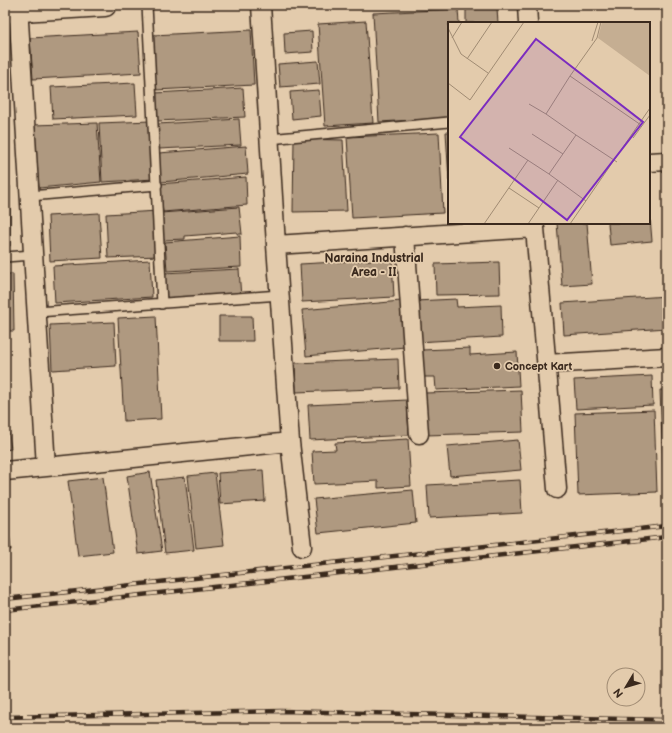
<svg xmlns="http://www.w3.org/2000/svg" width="672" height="733" viewBox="0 0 672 733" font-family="'Balsamiq Sans',sans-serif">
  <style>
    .building { fill: #af9980; stroke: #3b2a1e }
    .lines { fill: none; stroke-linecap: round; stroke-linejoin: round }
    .service-casing { stroke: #3b2a1e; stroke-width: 12 }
    .minor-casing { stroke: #3b2a1e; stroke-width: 21 }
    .secondary-casing { stroke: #3b2a1e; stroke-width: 25 }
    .service { stroke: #e3cbac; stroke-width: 9 }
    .minor { stroke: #e3cbac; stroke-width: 18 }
    .secondary { stroke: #e3cbac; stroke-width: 22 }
    .rail-casing { stroke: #3b2a1e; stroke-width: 4.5 }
    .rail { stroke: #e3cbac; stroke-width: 3; stroke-dasharray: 9; stroke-linecap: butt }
    .poi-dot { fill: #3b2a1e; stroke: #e3cbac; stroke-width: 1.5 }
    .labels { text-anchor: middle; stroke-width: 3.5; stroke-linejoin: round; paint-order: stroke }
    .poi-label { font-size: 11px; font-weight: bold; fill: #3b2a1e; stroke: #e3cbac; text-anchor: start }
    .neighbourhood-label { font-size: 12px; font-weight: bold; fill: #3b2a1e; stroke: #e3cbac }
    .inset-road { fill: none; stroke: #a08b73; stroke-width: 1 }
    .view { fill: #7b2cbf; fill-opacity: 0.15; stroke: #7b2cbf; stroke-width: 2 }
    .inset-edge { fill: none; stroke: #3b2a1e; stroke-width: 2 }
  </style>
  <rect width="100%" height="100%" fill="#e3cbac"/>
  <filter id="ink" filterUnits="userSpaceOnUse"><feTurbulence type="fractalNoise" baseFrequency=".025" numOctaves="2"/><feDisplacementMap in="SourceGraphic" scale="8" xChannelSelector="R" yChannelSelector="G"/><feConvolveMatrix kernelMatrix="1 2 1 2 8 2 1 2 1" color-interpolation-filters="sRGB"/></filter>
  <g filter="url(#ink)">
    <path class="building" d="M497,8l1,15h-32v-14z
      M458,9l1,14h-10v95l-70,4 -6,-109z
      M366,21l7,102 -48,3 -7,-102z
      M251,30l3,55 -98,5 -3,-55z
      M312,31l1,21 -28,2 -1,-21z
      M138,32l3,41 -108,6 -3,-41z
      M318,61l2,23 -40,3 -2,-23z
      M135,83l2,32 -84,4 -2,-32z
      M243,88l2,29 -88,4 -2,-28z
      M319,90l2,26 -29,3 -2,-27z
      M239,119l2,26 -82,4 -1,-25z
      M151,121l3,58 -52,3 -3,-59z
      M97,123l4,59 -62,6 -6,-63z
      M446,132h3v49z
      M439,133l4,80 -91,5 -5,-81z
      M294,139l49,1 4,71 -54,1z
      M246,146l2,28 -87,8 -2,-29z
      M246,177l1,28 -84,7 -4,-28z
      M5,186h5v60h-5z
      M649,205l3,36 -42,4 -2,-22h41z
      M239,207l3,27h-5v-2l-52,4v3l-22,1 -2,-27z
      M158,211l1,45 -51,2 -2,-44z
      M99,213l3,45 -52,3 -2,-45z
      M557,223h30l5,61 -30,2z
      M240,236l1,31 -74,4 -2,-29z
      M392,259l2,38 -92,5 -2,-38z
      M150,260l2,37 -97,6 -2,-37z
      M499,262l1,32 -64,1 -1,-31z
      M239,269l2,29 -75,3 -2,-28z
      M5,274h8l1,57h-9z
      M667,296v32l-103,7 -2,-32z
      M456,299l1,8 44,-2 1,32 -85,5 -2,-41z
      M401,301l4,46 -99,9 -4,-46z
      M156,316l5,103 -37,2 -6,-103z
      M219,316h33l1,25h-34z
      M114,322l2,44 -64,4 -2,-45z
      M470,348v7l47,-3 2,34 -83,4 -1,-13h-12l-1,-27z
      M398,359l1,29 -103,4 -1,-29z
      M652,376l1,29 -77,4 -2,-29z
      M521,390l2,42 -97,3 -1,-42z
      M660,390h7v101h-3z
      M407,400l2,35 -99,5 -2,-35z
      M654,410l3,82 -79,3 -3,-82z
      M5,420h2l4,29 -6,1z
      M408,439l3,47 -33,2v-7l-64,3 -2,-33 24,-1 -1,-7z
      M518,440l3,30 -71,6 -3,-30z
      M263,470l2,31 -45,3 -2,-31z
      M150,472l12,79 -24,3 -11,-78z
      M215,473l9,72 -28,3 -8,-72z
      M103,477l10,75 -35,4 -10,-75z
      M185,477l9,73 -29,3 -9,-73z
      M520,480l2,33 -93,5 -2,-33z
      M413,490l3,33 -98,10 -4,-34z
      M5,497l6,53h-6z"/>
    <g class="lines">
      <g class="service-casing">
        <path id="service" d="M147,5l15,299
          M269,139l180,-17
          M30,196l127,-11
          M5,257l28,-2
          M37,312l243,-17"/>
      </g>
      <g class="minor-casing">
        <path id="minor" d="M261,5l15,240
          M527,5l1,18
          M649,162l18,-1
          M405,236l14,198
          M546,364l121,-7
          M290,442l-14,-197 259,-17 22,261
          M46,467l244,-25 12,105
          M5,471l41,-4 -28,-462"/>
      </g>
      <g class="secondary-casing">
        <path id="secondary" d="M5,11l100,-6"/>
      </g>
      <use href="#service" class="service"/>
      <use href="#minor" class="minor"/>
      <use href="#secondary" class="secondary"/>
      <g class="rail-casing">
        <path id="rail" d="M5,599l662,-73
          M5,610l662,-73
          M5,717l276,-6 386,9"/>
      </g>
      <use href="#rail" class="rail"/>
    </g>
  </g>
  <circle class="poi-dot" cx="497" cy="366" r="4"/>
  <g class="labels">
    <g class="poi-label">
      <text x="505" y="370">Concept Kart</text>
    </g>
    <g class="neighbourhood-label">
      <text x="374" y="262">Naraina Industrial<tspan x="374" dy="14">Area - II</tspan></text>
    </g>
  </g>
  <g transform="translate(448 22)">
    <rect width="202" height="202" fill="#e3cbac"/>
    <path d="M154,0h48v54l-52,-38z" fill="#c5ae92"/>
    <path class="inset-road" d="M153,0l-4,16 -27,38 71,49M0,6l13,26 27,19M4,16l10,-16M144,19l6,-19M19,37l25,-37M0,61l22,17 54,-78M81,82l17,10 24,-38M84,112l31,20M128,113l41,27M185,116l17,-23M61,126l40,26 27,-39 -30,-21M101,152l37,27M61,166l30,20M36,202l44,-64M80,202l30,-44M122,202l80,-116"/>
    <path class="view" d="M88,17l107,83 -76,98 -107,-83z"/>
    <rect width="202" height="202" class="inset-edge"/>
  </g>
  <rect width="672" height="733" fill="none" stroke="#e3cbac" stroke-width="20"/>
  <rect x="10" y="10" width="652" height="713" fill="none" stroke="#3b2a1e" stroke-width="1.5" filter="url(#ink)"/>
  <g transform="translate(626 687) rotate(232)"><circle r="19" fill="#e3cbac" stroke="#a08b73"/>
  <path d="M0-3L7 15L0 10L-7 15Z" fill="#3b2a1e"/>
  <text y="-6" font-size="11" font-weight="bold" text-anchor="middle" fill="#3b2a1e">N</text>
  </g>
</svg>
